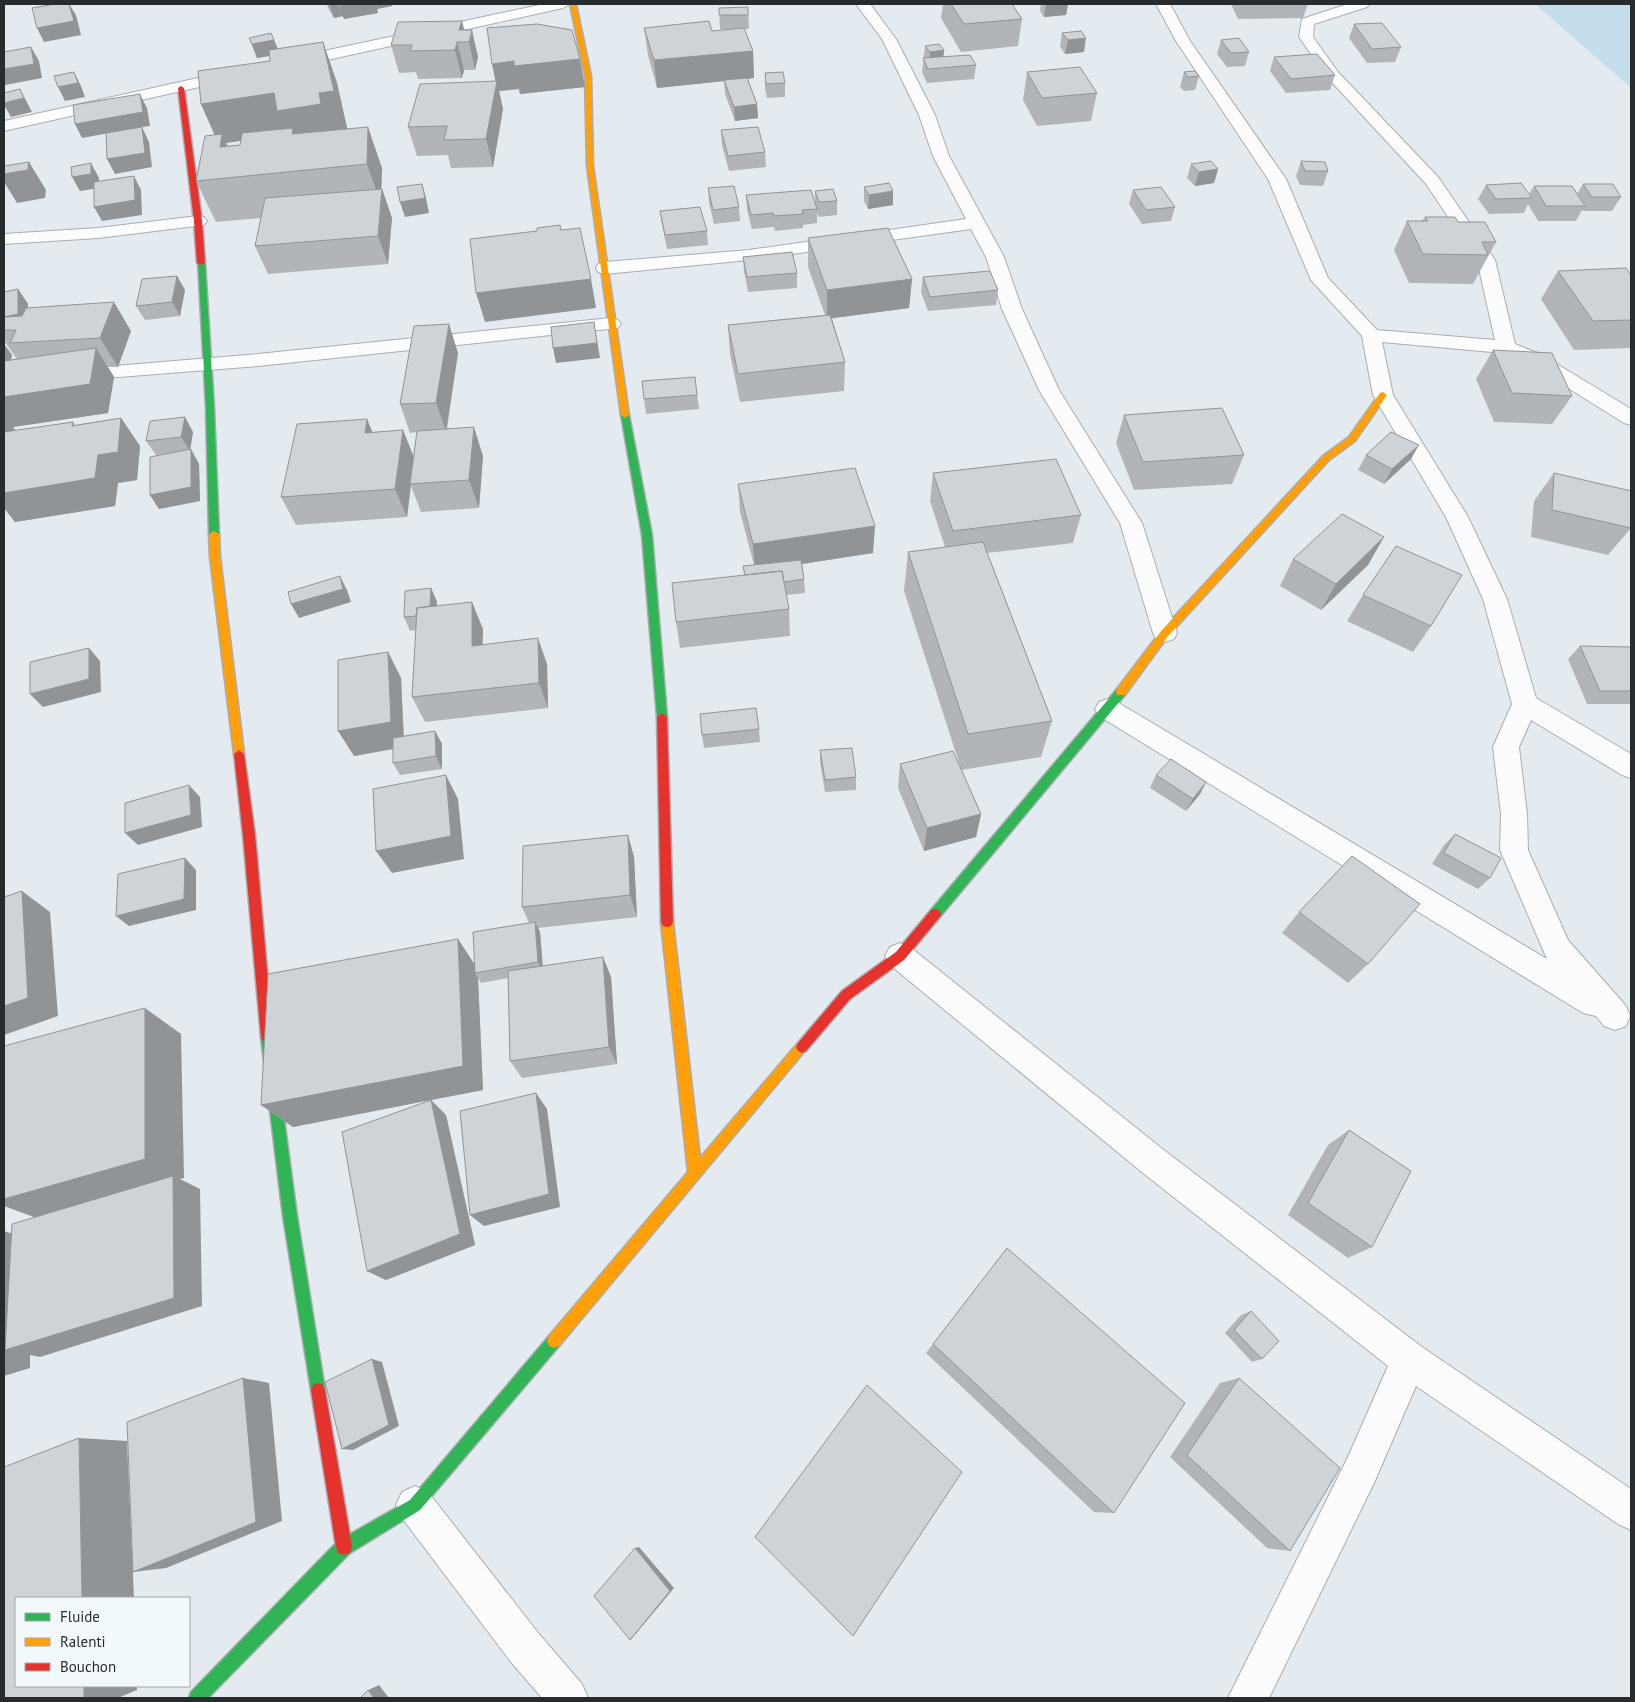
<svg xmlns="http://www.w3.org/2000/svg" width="1635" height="1702" viewBox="0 0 1635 1702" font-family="'PT Sans',sans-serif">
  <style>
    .green { fill: #c5deed }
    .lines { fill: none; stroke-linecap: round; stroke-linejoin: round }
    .street-casing { stroke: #a9adb1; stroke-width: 2 }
    .fast-casing { stroke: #a9adb1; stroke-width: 3 }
    .slow-casing { stroke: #a9adb1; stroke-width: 3 }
    .jam-casing { stroke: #a9adb1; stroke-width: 3 }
    .street { fill: #fbfcfd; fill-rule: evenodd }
    .fast { fill: #30b455; fill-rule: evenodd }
    .slow { fill: #ff9f0a; fill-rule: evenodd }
    .jam { fill: #e5322d; fill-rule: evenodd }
    .wall { fill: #b1b5b9; fill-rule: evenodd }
    .shaded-wall { fill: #909496 }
    .building { fill: #ced3d7; stroke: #909496 }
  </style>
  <rect width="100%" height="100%" fill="#e4ebf0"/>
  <path class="green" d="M1535,4h96v84z"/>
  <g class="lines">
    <g class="street-casing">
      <path id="street" d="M544,4h26l-7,4 -272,60 -8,-5 8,-5z
        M856,4h14l26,35 39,76 14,41 55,101 18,52 37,81 83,133 35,110 -3,6 -9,3 -9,-3 -3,-6 -33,-110 -81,-133 -37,-81 -16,-52 -15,-28 -222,31 -144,14 -7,-2 -2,-4 2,-4 7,-2 144,-12 217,-31 -33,-63 -14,-41 -37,-76z
        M1156,4h14l20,37 96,138 42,99 49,52 118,10 -18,-80 -51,-76 -98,-106 -29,-41 3,-18 46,-15h21l-2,3 -53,17 -1,13 25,35 100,105 57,83 20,84 27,11 89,54v16l-7,-2 -96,-60 -25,-10 -121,-11 11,53 75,122 39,82 29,99 95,56v24l-9,-3 -91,-55 -12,27 8,67 1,36 40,90 58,66 4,10 -4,10 -11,4 -11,-4 -8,-10 -13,-3 -484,-297 -4,-7 4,-7 9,-3 9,3 430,257 -47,-109 1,-36 -8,-67 19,-43 -29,-105 -37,-82 -73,-122 -11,-59 -51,-56 -43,-101 -92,-138z
        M234,70l5,2 3,3 -3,3 -235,53v-10z
        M198,216l6,1 3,4 -3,4 -106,13 -94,6v-10l94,-6z
        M611,318l7,2 3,4 -3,4 -360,38 -203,16 -51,7v-12l25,-4 229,-19z
        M900,943l10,4 255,204 257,196 209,142v41l-13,-6 -202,-138 -42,97 -105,215h-41l120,-241 40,-91 -245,-193 -253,-208 -5,-9 5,-9z
        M415,1486l13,6 111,142 43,50 6,14h-46l-31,-36 -109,-144 -6,-13 6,-13z"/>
    </g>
    <g class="fast-casing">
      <path id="fast" d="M198,261l7,2 9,145 5,126 -5,3 -5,-3 -3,-126z
        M625,412l4,3 23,120 15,182 -5,4 -5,-4 -15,-182 -21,-120z
        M1121,688l5,4 -1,3 -186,223 -4,1 -4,-1 -2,-4 2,-4 186,-221z
        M267,1031l4,2 2,4 24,179 28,174 -2,5 -5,2 -5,-2 -2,-5 -28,-174 -22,-179 2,-4z
        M554,1334l5,2 2,5 -2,5 -139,164 -70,43 -142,145h-19l2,-6 147,-151 72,-41 139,-164z"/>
    </g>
    <g class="slow-casing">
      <path id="slow" d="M570,4h6l15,72 2,90 36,249 -4,3 -4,-3 -34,-249 -2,-90z
        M1383,392l4,3 -32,46 -26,19 -161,176 -43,59h-8l-1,-3 1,-3 45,-59 161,-174 26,-19 31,-44z
        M214,531l5,3 1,23 24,197 -5,4 -5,-4 -24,-197 -1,-23z
        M667,917l4,1 2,4 27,236 98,-115 4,-2 4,2 2,4 -249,299 -5,2 -5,-2 -2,-5 2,-5 139,-164 -27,-250 2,-4z"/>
    </g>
    <g class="jam-casing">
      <path id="jam" d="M181,86l3,2 18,133 3,42 -4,2 -4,-2 -3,-42 -16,-133z
        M662,713l5,4 6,205 -2,4 -4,1 -4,-1 -2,-4 -4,-205z
        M239,750l5,4 11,81 18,202 -2,4 -4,2 -4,-2 -2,-4 -18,-202 -9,-81z
        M935,909l4,1 2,4 -2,4 -35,42 -54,39 -44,52 -4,2 -4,-2 -2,-4 2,-4 44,-52 54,-39 35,-42z
        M318,1383l5,2 2,5 27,157 -2,6 -6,2 -6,-2 -2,-6 -25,-157 2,-5z"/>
    </g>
    <use href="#street" class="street"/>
    <use href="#fast" class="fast"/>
    <use href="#slow" class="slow"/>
    <use href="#jam" class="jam"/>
  </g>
  <path class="wall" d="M327,4h65v2l-15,3 1,4 -34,6 -1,-3 -9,2 -6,-10z
    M943,4h69l10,15 -4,27 -57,6 -20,-34z
    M1041,4h27l-2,11 -22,2 -4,-6z
    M1231,4h77l-5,14 -65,1z
    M748,7l1,22h-5l9,22 1,27 -6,1 9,25 1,14 -23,3 -10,-27 -1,-13 -67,7 -9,-33 -4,-27 68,3 18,-2h-10l-1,-21z
    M462,21l2,9 14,27 -3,13h-11l-2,8 -44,1 -2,-7 -17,1 -8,-28z
    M1354,24l47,23 -6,15 -28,1 -18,-25z
    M1062,33l22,19 -19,2 -5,-7z
    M249,38l25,2 4,9 45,-7 14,41 10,46 35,39 -1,21h1l10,29 -4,46 -120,10 -13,-28 6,-28 -45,4 -20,-41 19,-46 -14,-31 69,-43v-5l-13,2zM240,141v4l-12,1 -2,-3z
    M1221,40l28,12 -4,14 -18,1 -10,-13z
    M925,46l18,11 33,8 -2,14 -47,4 -5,-11z
    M1274,57l61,18 -5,15 -44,3 -16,-22z
    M1027,72l70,21 -6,28 -54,5 -14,-26z
    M1184,72l15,4 -4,14 -11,1 -4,-4z
    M765,73l20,10v14l-18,1 -2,-10z
    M420,84l165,3 -65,7 -1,-5 -20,2 4,18 -10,58 -42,1 -3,-13 -31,1 -9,-29z
    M721,130l44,22 1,15 -37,4 -7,-26z
    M1301,161l27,10 -5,15 -23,-1 -4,-9z
    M1191,164l27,5 -4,14 -19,3 -8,-8z
    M1583,184l38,13 -9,14h-29l-1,-1 -6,11h-38l-10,-17 -4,9 -35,1 -11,-15 8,-14 43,9 5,-8 43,8z
    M864,187l29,18 -25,4 -4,-8z
    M708,188l31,19 1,14 -26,3 -5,-21z
    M1133,190l42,17 -4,14 -29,3 -13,-20z
    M815,191l22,10v14l-18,2 -2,-4v10l-14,2v3l-28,3 -1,-4 -22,2 -5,-19 -1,-15 69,6z
    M660,211l47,20 1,14 -41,4 -5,-24z
    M1425,217l33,5 38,20 -23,42 -64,-1 -15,-33 13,-29h15z
    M808,238l104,41 -3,29 -77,10 13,44 -1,29 -104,11 -10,-48 -2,-29 97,-10 -17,-48z
    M743,257l54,16v15l-49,4 -4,-21z
    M1558,271l73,4v73l-57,2 -33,-51z
    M177,276l8,14 -5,26 -35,4 -9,-14z
    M923,277l75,13 -2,15 -68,6 -7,-19z
    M18,289l10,15v4l103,23 -13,36h-10l6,10 -6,36 -95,14 3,4 57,-9 2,3 46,-7 19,28 -3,34 -19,3 -3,23 -100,16 -11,-14v-164l8,11 -1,5 6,-1 -13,-18v-49z
    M1493,350l79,46 -20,28 -58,-2 -18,-43z
    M458,353l-11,76 36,27 -4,52 -58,4 -10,-26 -4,31 -111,8 -15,-28 91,-65 31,-2 11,27 3,-25 -7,1 -10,-29z
    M695,377l4,32 -53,5 -2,-15z
    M1124,415l120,40 -12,29 -98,6 -18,-47z
    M193,432l-3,17 9,15 1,37 -41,8 -9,-14 16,-41 -10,1 -10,-14z
    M1366,455l45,4 -27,25 -26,-14z
    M933,473l148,42 -8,28 -86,10 65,168 -11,36 -80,13 20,44 -5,23 -52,14 -26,-63 2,-24 60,2 -56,-175 4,-39 37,-5 -15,-46z
    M1554,473l77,55 -23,27 -77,-18 3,-36z
    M738,484l135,69 -71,11 2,15 1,14 -19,2 3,14 1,27 -110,12 -4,-26 68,-47 -1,-9 11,-1 -14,-53z
    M1293,559l75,6 -47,45 -41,-24z
    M431,588l6,14v4l46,23 -1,15 65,20 1,44 -123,14 -13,-25 4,-67 -6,1 -6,-14z
    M1363,595l68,31 -18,26 -66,-31z
    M1580,646l51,1v57h-44l-19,-45z
    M388,652l13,26 3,58 31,-5 7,13v25l-42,6 -7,-12v-14l-39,7z
    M759,729l1,13 -56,6 -2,-13z
    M820,750l36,27v13l-31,2 -5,-30z
    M1156,775l50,7 -6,12 -14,17 -36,-23z
    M1455,834l35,44 -12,11 -46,-25 12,-19z
    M628,835l6,22 3,60 -99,11 2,4 3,34 60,-9 8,20 6,87 -95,14 -12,-17 -2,-83 -27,5 -3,-5 5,112 -52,10 15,15 29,130 -89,35 -19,-9 62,-171 -136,27 -32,-22 197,-166 16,25 55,-41 -7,-16z
    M1299,912l69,52 -20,19 -66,-50z
    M1349,1130l23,117 -24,11 -60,-43 40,-70z
    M1007,1248l107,265 -20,-1 -168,-159z
    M1251,1311l11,48 -10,3 -27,-29 16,-18z
    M1239,1378l51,173 -23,-3 -97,-91 50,-74z"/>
  <path class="shaded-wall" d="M69,4l7,11 5,20 -37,7 -7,-14z
    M329,4h9l5,12 -9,2z
    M339,4h53v2l-15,3 1,4 -34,6z
    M1046,4h22l-2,11 -22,2z
    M462,21l5,21 -8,-12z
    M472,30l6,27 -3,13 -6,-28z
    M1086,38l-2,14 -19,2 3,-14z
    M274,40l6,14 -23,4 -5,-14z
    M323,42l14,41 11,49 -62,2 -60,9 15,33 -22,-31 -18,-41 73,-11h45z
    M457,42l7,28 -2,8 -7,-28z
    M31,47l8,14 3,17 -37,7 -1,-2v-14z
    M944,50l-1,14 -14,2 1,-14z
    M753,51l1,27 -97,10 -3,-28z
    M580,59l5,28 -65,7 -1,-5 -20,2 4,18 -10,58 -7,-28 10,-55 -4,-20 22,-3z
    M74,72l7,14 4,11 -20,4 -7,-14z
    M20,89l12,23 -21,5 -7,-12v-2z
    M140,94l7,14 3,18 -8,1 7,15 3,25 -37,7 -8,-15 35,-32 -60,11 -7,-14z
    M757,104l1,14 -23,3 -1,-14z
    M368,127l14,41 -1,32 1,-11 10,29 -4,46 -10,-28 3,-32 -14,-40z
    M29,162l17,28 -1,8 -28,5 -13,-21v-8z
    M91,163l8,15v10l-19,3 -8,-14z
    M1218,169l-4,14 -19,3 4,-14z
    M134,176l7,14 1,25 -40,6 -8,-14z
    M422,184l4,14 3,15 -24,4 -5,-15z
    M893,191v14l-25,4 1,-14z
    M177,276l8,14 -5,26 -8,-14z
    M591,279l5,29 -111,14 -9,-29z
    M912,279l-3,29 -82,11v-29z
    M18,289l10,15v25l-24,-12z
    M114,302l17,29 -13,36 -18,-29z
    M594,322l6,36 -44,5 -3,-15z
    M449,324l9,29 -12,78 -10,-28z
    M4,344l8,11 -5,19 -3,1z
    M96,348l18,29 -6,36 -95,14 3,4 -12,23v-57z
    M185,417l8,15 -3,19 -9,-14z
    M121,418l19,28 -3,34 -19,3 -3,23 -100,16 -11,-14v-15l94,-38z
    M367,419l12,29 -14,-15z
    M474,427l9,29 -4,52 -10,-28z
    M403,430l11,28 -7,59 -12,-28z
    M1419,445l-8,14 -27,25 8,-15z
    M191,449l8,15 1,37 -41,8 -9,-14z
    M875,526l-2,27 -118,18 -2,-27z
    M1384,537l-16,28 -47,45 15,-26z
    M340,576l7,14 4,12 -52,16 -8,-14z
    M431,588l6,14 -1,26 -6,-13z
    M472,602l11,27 -1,43 -10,-26z
    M538,638l9,26 1,44 -9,-25z
    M89,648l11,13 1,31 -58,15 -13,-13z
    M388,652l13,26 3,69 -50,9 -16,-25z
    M435,731l7,13v25l-6,-13z
    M446,775l12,24 6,60 -72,14 -16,-22z
    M1206,782l-6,12 -14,17 7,-12z
    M189,785l11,12 2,30 -64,18 -13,-12z
    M981,814l-5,23 -52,14 3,-23z
    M628,835l6,22 3,60 -7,-22z
    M185,858l11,12v40l-67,16 -13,-10z
    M22,891l28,21 8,104 -54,19v-29z
    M535,922l5,10 3,40 -5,-10z
    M458,939l19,29 -2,5 3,5 5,112 -52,10 15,15 29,130 -89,35 -19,-9 64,-171 -138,27 -32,-22z
    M603,957l8,20 6,87 -8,-17z
    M145,1008l36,26 3,144 -4,1 20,10 2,117 -162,51 -10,-2v13l-26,8v-145l31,10 7,-21 -38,-14v-7z
    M536,1093l11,16 13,98 -76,19 -14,-11z
    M372,1359l10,3 17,64 -46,24 -11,-1z
    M243,1378l26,5 13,138 -116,47 -33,4z
    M79,1438l48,3 7,157h-52z
    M639,1547l35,41 -40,48 -4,4 5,-92z
    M379,1685l10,13h-15l-6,-8z
    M84,1686h53v4l-19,8h-34z"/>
  <path class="building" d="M55,4h14l5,17 -37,7 -5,-20z
    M951,4h61l10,15 -58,5z
    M748,7v8h-29v-7z
    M462,21l-3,9h13l-3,12h-12l-2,8 -45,1 2,-6h-21l7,-23z
    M709,21l3,10 32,-3 9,23 -99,9 -10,-32z
    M1382,23l19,24 -29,2 -18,-25z
    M537,24l35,6 8,29 -66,7v-5l-22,3 -5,-36z
    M1081,31l5,7 -18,2 -6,-7z
    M271,33l3,7 -22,4 -3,-6z
    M1239,38l10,14 -18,1 -10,-13z
    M323,42l11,49 -15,2 2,11 -44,7 -3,-18 -73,11 -3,-33 72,-10 -1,-11z
    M939,44l5,6 -14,2 -5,-6z
    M31,47l3,17 -30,5v-17z
    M1317,54l18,21 -44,4 -17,-22z
    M970,55l6,10 -48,4 -5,-11z
    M1080,67l17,26 -55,5 -15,-26z
    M1195,71l4,5 -11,1 -4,-5z
    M74,72l4,11 -20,4 -4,-11z
    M783,72l2,11 -19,1 -1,-11z
    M747,78l10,26 -23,3 -10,-27z
    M497,81l-11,58 -42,1 3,-14 -39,1 12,-43z
    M20,89l4,9 -20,5v-10z
    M140,94l3,18 -68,12 -2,-19z
    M142,127l3,26 -38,6 -1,-26z
    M368,127l-1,37 -171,17 9,-45 17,-2 -2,13 20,-2 2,-12 51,-5 -1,6z
    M758,127l7,25 -37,4 -7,-26z
    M1211,161l7,8 -19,3 -8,-8z
    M1301,161l24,1 3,9h-23z
    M29,162l-1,8 -24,4v-8z
    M91,163v11l-19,3 -1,-10z
    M134,176l1,24 -41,7v-25z
    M889,183l4,8 -24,4 -5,-8z
    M1521,183l11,15 -36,1 -10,-14z
    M422,184l3,14 -25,4 -3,-15z
    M1583,184h30l8,13h-29z
    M734,186l5,21 -26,3 -5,-22z
    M1534,186h38l13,20h-39z
    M1161,187l14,20 -29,3 -13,-20z
    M382,189l-4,47 -123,10 10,-48z
    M833,189l4,12 -18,1 -4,-11z
    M811,190l6,19 -15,1 1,4 -29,2 -1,-3 -22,2 -5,-20z
    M700,207l7,24 -42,4 -5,-24z
    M1425,217h30l3,5h27l11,20h-14l6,13 -65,-1 -16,-33h21z
    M560,225l1,5 19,-2 11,51 -115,14 -6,-54 67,-8v-3z
    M888,228l24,51 -85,11 -19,-52z
    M792,252l5,21 -50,4 -4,-20z
    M1626,268l5,7v45l-38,1 -35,-50z
    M990,271l8,19 -68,7 -7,-20z
    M177,276l-5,26 -36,4 6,-27z
    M18,289v25l-14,3v-25z
    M114,302l-14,36 -90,5 6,-13h-12v-13l18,-1 4,-8z
    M830,315l15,47 -107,12 -10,-49z
    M594,322l3,21 -44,5 -2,-21z
    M449,324l-13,79 -36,1 14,-78z
    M96,348l-6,36 -86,13v-36z
    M1493,350l59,3 20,43 -60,-3z
    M695,377l2,18 -53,4 -2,-18z
    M1222,408l22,47 -101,7 -19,-47z
    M185,417l-4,20 -35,4 4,-20z
    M121,418l-3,34 -20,3 -3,23 -91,15v-61l69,-10 -1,4z
    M367,419l-2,14 38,-3 -8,59 -114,8 16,-73z
    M474,427l-5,53 -59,4 7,-53z
    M1391,432l28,13 -27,24 -26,-14z
    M191,449v38l-41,8v-38z
    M1056,459l25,56 -128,16 -20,-58z
    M855,468l20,58 -122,18 -15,-60z
    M1554,473l77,18v37l-79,-18z
    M1342,514l42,23 -48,47 -43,-25z
    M983,542l69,179 -84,13 -60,-182z
    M1396,546l66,29 -31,51 -68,-31z
    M801,560l3,19 -20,3 -2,-11 -37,4 -2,-9z
    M782,571l7,38 -113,13 -4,-39z
    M340,576l3,13 -52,15 -3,-12z
    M431,588l-1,18 -13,2 -1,8 -12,1 1,-26z
    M472,602v44l66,-8 1,45 -127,14 5,-89z
    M1580,646l51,1v44h-31z
    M89,648v31l-59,15v-32z
    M388,652l3,70 -53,9v-71z
    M756,708l3,21 -57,6 -2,-21z
    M435,731l1,25 -43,7v-25z
    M852,748l4,29 -31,3 -5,-30z
    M953,751l28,63 -54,14 -27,-64z
    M1171,759l35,23 -13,17 -37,-24z
    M446,775l5,61 -75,15 -3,-62z
    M189,785l2,30 -66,18v-30z
    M1455,834l46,24 -11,20 -46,-25z
    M628,835l2,60 -108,12 1,-61z
    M1352,856l68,48 -52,60 -69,-52z
    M185,858l-1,41 -68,17 2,-42z
    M22,891l6,107 -24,8v-109z
    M535,922l3,40 -63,11 -2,-41z
    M458,939l5,127 -202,39 7,-131z
    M603,957l6,90 -99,14 -2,-90z
    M145,1008v151l-141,40v-153z
    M536,1093l13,101 -79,21 -10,-104z
    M431,1100l29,134 -93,37 -25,-139z
    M1349,1130l62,41 -39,76 -64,-44z
    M173,1176l1,122 -169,52 7,-126z
    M1007,1248l178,155 -71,110 -181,-169z
    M1251,1311l28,30 -17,18 -28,-29z
    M372,1359l17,66 -47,24 -17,-67z
    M243,1378l13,144 -123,50 -6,-150z
    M1239,1378l101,90 -50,83 -103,-96z
    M867,1385l95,87 -109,164 -98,-99z
    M79,1438l3,160h-66v88h68v12h-80v-231z
    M635,1548l35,43 -40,49 -36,-44z
    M368,1690l6,8h-14z"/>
  <rect width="1635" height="1702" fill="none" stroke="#262b2d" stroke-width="10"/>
  <rect x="15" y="1597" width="175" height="90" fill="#f2f9fd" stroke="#a0a7aa"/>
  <rect x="25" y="1613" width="25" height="8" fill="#30b455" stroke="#a0a7aa"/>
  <text x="60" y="1622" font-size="15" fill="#262b2d">Fluide</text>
  <rect x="25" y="1638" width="25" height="8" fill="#ff9f0a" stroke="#a0a7aa"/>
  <text x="60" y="1647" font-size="15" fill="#262b2d">Ralenti</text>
  <rect x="25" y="1663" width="25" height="8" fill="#e5322d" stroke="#a0a7aa"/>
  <text x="60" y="1672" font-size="15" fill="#262b2d">Bouchon</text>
</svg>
